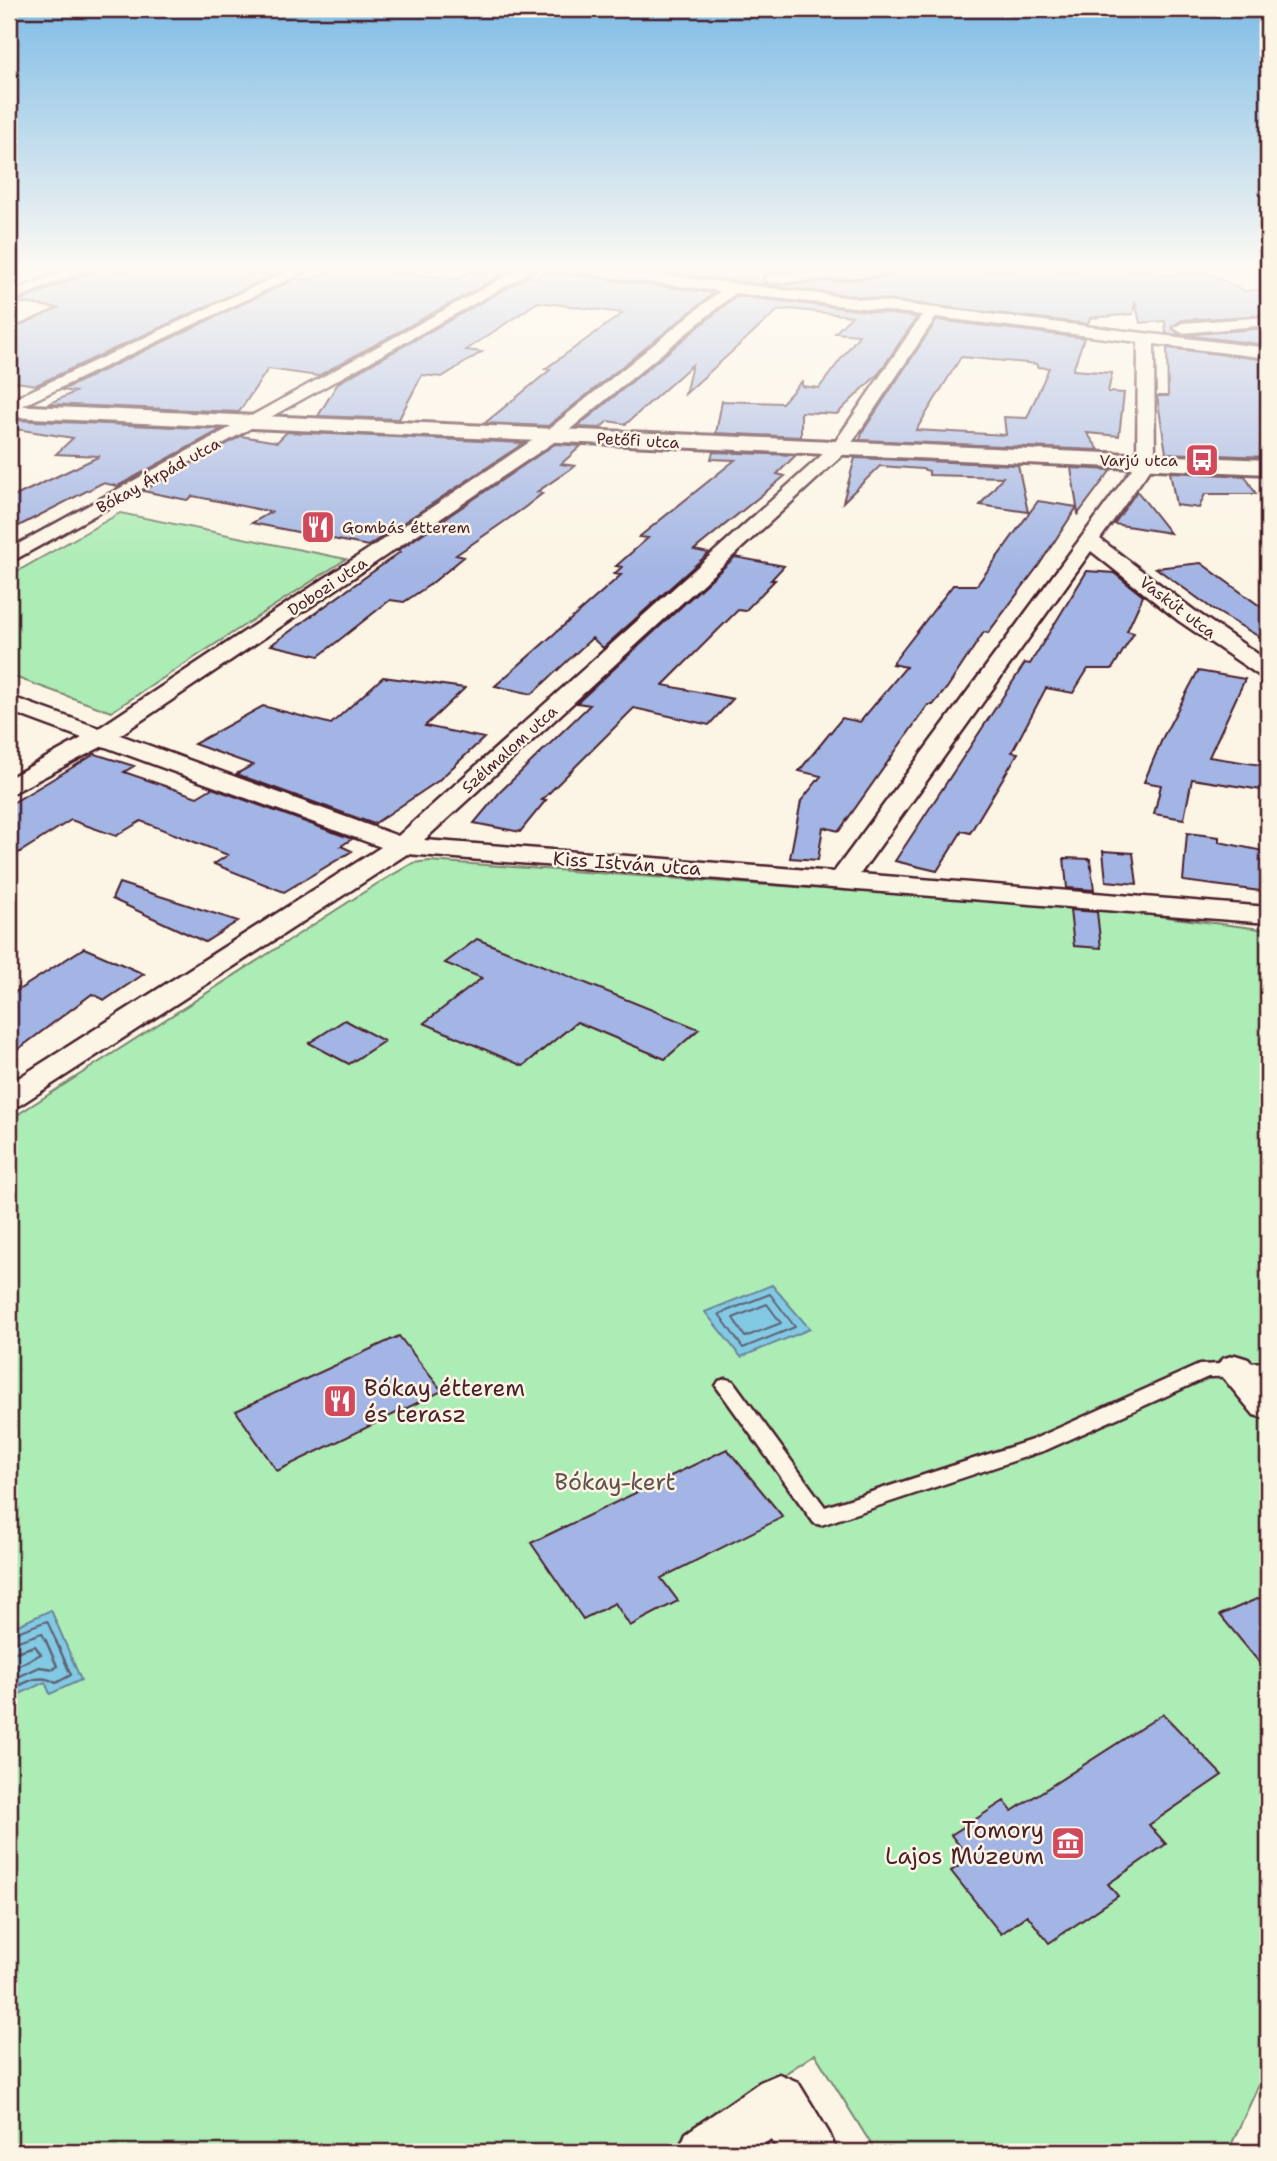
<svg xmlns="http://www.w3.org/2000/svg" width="1277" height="2161" viewBox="0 0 1277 2161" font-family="'Shantell Sans',sans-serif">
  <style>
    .green { fill: #acecb5; stroke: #7b8670; stroke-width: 2 }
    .water { fill: #82c9e3; stroke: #6c8599; stroke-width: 2 }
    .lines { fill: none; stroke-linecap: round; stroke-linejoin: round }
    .shore-far1 { stroke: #606375; stroke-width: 2 }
    .shore { stroke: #606375; stroke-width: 2.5 }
    .building { fill: #a2b5e4; stroke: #4a1f2b; stroke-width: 2; fill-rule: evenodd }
    .lane-casing { stroke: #4a1f2b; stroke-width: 5 }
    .street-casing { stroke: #4a1f2b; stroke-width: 5 }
    .secondary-casing { stroke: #4a1f2b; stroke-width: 6 }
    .lane { fill: #fcf5e5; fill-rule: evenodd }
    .street { fill: #fcf5e5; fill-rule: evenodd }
    .secondary { fill: #fcf5e5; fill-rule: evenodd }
    .labels { text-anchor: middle; stroke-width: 5; stroke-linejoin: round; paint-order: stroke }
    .far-street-label { font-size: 16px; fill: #4a1f2b; stroke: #fcf5e5 }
    .far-poi-label { font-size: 16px; fill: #4a1f2b; stroke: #fcf5e5; text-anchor: end }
    .street-label { font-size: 19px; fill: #4a1f2b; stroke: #fcf5e5 }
    .near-poi-label { font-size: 23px; fill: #4a1f2b; stroke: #fcf5e5; text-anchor: start }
    .near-park-label { font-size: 23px; fill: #62524e; stroke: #fcf5e5 }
  </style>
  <rect width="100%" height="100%" fill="#fcf5e5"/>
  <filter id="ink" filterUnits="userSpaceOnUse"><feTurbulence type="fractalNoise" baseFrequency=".0143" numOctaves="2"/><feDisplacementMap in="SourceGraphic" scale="14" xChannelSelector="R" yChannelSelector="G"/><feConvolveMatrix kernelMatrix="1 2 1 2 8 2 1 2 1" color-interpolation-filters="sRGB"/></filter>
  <g filter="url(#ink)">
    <path class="green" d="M120,513l226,46 -235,153 -102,-37v-99z
      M429,861l675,48 164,21v1135l-40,87h-352l-61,-98 -148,98h-658v-1032l366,-235 38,-22z"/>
    <path class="water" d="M772,1285l38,44 -69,28 -36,-45z
      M51,1610l30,70 -31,14 -5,-12 -36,17v-70z"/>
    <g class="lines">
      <path class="shore-far1" d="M770,1294l25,33 -52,21 -24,-34z
        M767,1304l14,19 -36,14 -12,-19z
        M9,1635l38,-14 10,22
        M12,1643l30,-10 5,10"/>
      <path class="shore" d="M9,1644l8,-3
        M9,1654l26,-8 6,8 -32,16
        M9,1681l30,-14 15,2 3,-3 -11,-25
        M9,1691c16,-8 30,-19 47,-8l15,-8 -15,-34"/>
    </g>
    <path class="building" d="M96,270h131l44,6 -235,109 -27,-4v-51l49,-22 -42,-6z
      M328,270h43l86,9 15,-8 32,3 -186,102 -50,-7 -29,43 -191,-8 27,-12 -13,-2 233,-111h17z
      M643,270h155l-27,2 -8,5v4l8,4z
      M899,270h248l11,6 48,-4 39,19 23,-2v26l-86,5 -10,7 8,8 -14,-2 -1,-12 -25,2 -5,-22 -2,13 -43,4 -2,6 -316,-38 117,-9z
      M547,272l167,21 -166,133 -63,-3 65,-53 -5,-1 78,-56 -85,-11 -72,48 16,2 -40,25 -20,-2 -23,44 -81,-3 20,-33 189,-106 9,1z
      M736,296l181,21 -38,56 -42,41 -36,-2v25l-85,-4 6,-32 60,2 20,-22v5l17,2 40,-53 -24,-2 17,-17 -62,-7 -13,2 -92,83 7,-29 -66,59 -18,-3 -8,7 -23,-1z
      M937,320l147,18 -11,32 39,3 -4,19 16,1 -5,43 -32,-3 12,17 -239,-10 3,-9zM961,357l76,7v3l12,1 -22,50 -23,-1 2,18 -90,-5z
      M1268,328v17l-83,-10z
      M1167,348l101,12v97l-102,-4 -9,-57h11z
      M13,420l209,9 -104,57 -16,-3 -93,48v-32l91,-43 -44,-2 17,-16 -64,-10v-6z
      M287,432l237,11 -156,103 -116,-23 19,-11 -78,-16 -6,4 -44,-9 98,-55 36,6z
      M555,444l26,2 -20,18 14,2 -38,26 6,1 -19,15 -68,47 8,2 -33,27 -27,18 -14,-2 -71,56 -48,-11 129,-93 -3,-1z
      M713,452l83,3 -19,19 8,2 -91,74 15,3 -106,95 -11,-10 -60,56 -37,-8 126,-111 -7,-1 8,-7 -6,-1 32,-28 -9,-1 96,-77 -24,-1z
      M855,458l163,7 10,47 -48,-7 23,-28 -74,-2v-4l-7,-2 -42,-3 -37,36z
      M1071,468l40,2 -33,44 -1,-7 -38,58 -51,68 -4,-1 -37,56 -14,17h-5l-89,126 -16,-4 -5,33 -28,-2 11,-57 20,-25 -22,-5 43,-53 18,4 46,-55 -14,-3 61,-79h24l61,-84 39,6z
      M1170,472l75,4 11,18h-51l-6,14 -23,-3z
      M1137,491l33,42 -56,-9z
      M735,557l49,9 -13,14h4l-30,31 -7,-1 -75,75 70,14 -24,26 -75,-17 -92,92h4l-26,32 -46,-9 26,-31 90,-87 -13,-2z
      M1201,563l67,49v30l-54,-32 -58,-42z
      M1087,571l27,2 29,23 -16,35 7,2 -22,36h-24l-15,24 -27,-5 -34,64 6,1 -48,80 -8,-2 -25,40 -42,-10 130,-198 5,1z
      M1198,671l47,8 -36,78 59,9v25l-76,-12 -8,40 -30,-5 7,-29 -17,-3 19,-45z
      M383,677l82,11 -40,38 59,12 -46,43 -64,43 -138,-50 17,-9 -59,-21 69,-38 68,18z
      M95,754l39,12 -10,6 73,25 15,-9 140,51 -11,7 11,5 -68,41 -70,-28 14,-9 -87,-34 -25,15 -45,-16 -62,39v-54z
      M1187,833l32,4v5l49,10v40l-85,-11z
      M1103,851l30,2 4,31 -31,-3z
      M1064,858l26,1 4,31 -27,-2z
      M119,883l119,38 -33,21 -93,-43z
      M1070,910l27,2 4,36 -27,-2z
      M477,939l222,90 -34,30 -88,-37 -54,44 -99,-43 58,-45 -37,-15z
      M84,948l60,26 -39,26 -13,-6 -83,62v-60z
      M345,1020l39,21 -35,23 -40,-21z
      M399,1336l43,55 -165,80 -41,-60z
      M727,1449l56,68 -122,61 17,23 -48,25 -15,-23 -32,16 -52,-76z
      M1268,1594v79l-48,-58z
      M1163,1714l59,61 -73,50 17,19 -58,40 10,12 -69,47 -22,-28 -26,19 -50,-63 19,-12 -19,-24 53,-34 8,10z"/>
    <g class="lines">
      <g class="lane-casing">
        <path id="lane" d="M1268,1362v14l-60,1 -162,73 -225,75 -7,-2 -98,-137 3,-5 7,-2 7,2 92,126 207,-67 167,-75z"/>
      </g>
      <g class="street-casing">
        <path id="street" d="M65,270h20l-76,32v-9z
          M290,270h18l-299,142v-11z
          M517,270h17l-525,293v-14z
          M577,270h43l648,78v10l-114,-14 1,118 -55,77 95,72 73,50v17l-8,-2 -81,-55 -88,-70 -231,323 408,33v16l-861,-69 -387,251 -11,3v-24l372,-237 -278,-101 -94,49v-17l73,-40 -73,-27v-15l90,32 446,-296 175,-141 -136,-17zM735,293l187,22 -89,130 -435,391 -278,-101 437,-295zM936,317l202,25 -1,120 -303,410 -410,-32 421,-387z
          M832,270h64l-7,4 -118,9 -7,-4 7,-4z
          M1268,317v8l-86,8 -8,-5 8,-5z
          M1235,1355l13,4 20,21v39l-14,-4 -38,-46 6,-10z
          M779,2074l19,8 31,51 8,19h-58l-8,-13 -19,13h-74l8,-19 74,-51z"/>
      </g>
      <g class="secondary-casing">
        <path id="secondary" d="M9,405l1259,55v14l-1259,-57z"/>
      </g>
      <use href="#lane" class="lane"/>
      <use href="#street" class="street"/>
      <use href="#secondary" class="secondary"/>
    </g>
  </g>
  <linearGradient id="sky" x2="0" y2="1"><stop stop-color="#7fbce6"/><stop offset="0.47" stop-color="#fefaf3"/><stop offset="1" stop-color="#fefaf3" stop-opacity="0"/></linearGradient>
  <rect width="1277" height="573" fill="url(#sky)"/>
  <defs>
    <g id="bus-square" transform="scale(1.75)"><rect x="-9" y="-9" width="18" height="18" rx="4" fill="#d1495b" stroke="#fcf5e5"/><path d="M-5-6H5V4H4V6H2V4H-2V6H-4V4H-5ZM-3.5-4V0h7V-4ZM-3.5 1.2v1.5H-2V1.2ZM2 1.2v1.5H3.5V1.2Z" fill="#fff"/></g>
    <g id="restaurant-square" transform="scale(1.75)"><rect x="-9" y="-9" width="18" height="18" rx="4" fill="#d1495b" stroke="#fcf5e5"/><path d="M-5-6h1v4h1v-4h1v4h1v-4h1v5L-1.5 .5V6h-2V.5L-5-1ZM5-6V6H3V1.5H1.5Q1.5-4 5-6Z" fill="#fff"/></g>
    <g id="museum-square" transform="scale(1.75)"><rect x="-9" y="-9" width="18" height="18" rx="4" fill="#d1495b" stroke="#fcf5e5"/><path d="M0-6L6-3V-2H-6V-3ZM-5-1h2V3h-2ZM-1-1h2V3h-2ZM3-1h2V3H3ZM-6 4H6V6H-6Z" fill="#fff"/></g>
  </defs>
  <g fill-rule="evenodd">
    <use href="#bus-square" x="1202" y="460"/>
    <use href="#restaurant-square" x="318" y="527"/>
    <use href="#restaurant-square" x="340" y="1401"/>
    <use href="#museum-square" x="1068" y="1843"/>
  </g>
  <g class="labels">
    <g class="far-street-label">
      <text transform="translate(638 440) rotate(3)" y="6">Petőfi utca</text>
      <text transform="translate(158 475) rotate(-29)" y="6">Bókay Árpád utca</text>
      <text transform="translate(327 586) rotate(-34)" y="6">Dobozi utca</text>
      <text transform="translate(1178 607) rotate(37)" y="6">Vaskút utca</text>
      <text transform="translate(509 749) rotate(-42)" y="6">Szélmalom utca</text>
    </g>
    <g class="far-poi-label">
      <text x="1178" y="466">Varjú utca</text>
      <text x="342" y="533" text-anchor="start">Gombás étterem</text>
    </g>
    <g class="street-label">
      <text transform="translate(627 863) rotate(4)" y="7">Kiss István utca</text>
    </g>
    <g class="near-poi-label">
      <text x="364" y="1396">Bókay étterem<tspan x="364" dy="26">és terasz</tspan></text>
      <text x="1044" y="1838" text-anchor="end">Tomory<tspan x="1044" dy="26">Lajos Múzeum</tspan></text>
    </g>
    <g class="near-park-label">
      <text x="615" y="1490">Bókay-kert</text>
    </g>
  </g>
  <rect width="1277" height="2161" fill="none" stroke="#fcf5e5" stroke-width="35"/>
  <rect x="18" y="18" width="1242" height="2126" fill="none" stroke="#4a1f2b" stroke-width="2.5" filter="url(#ink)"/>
</svg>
